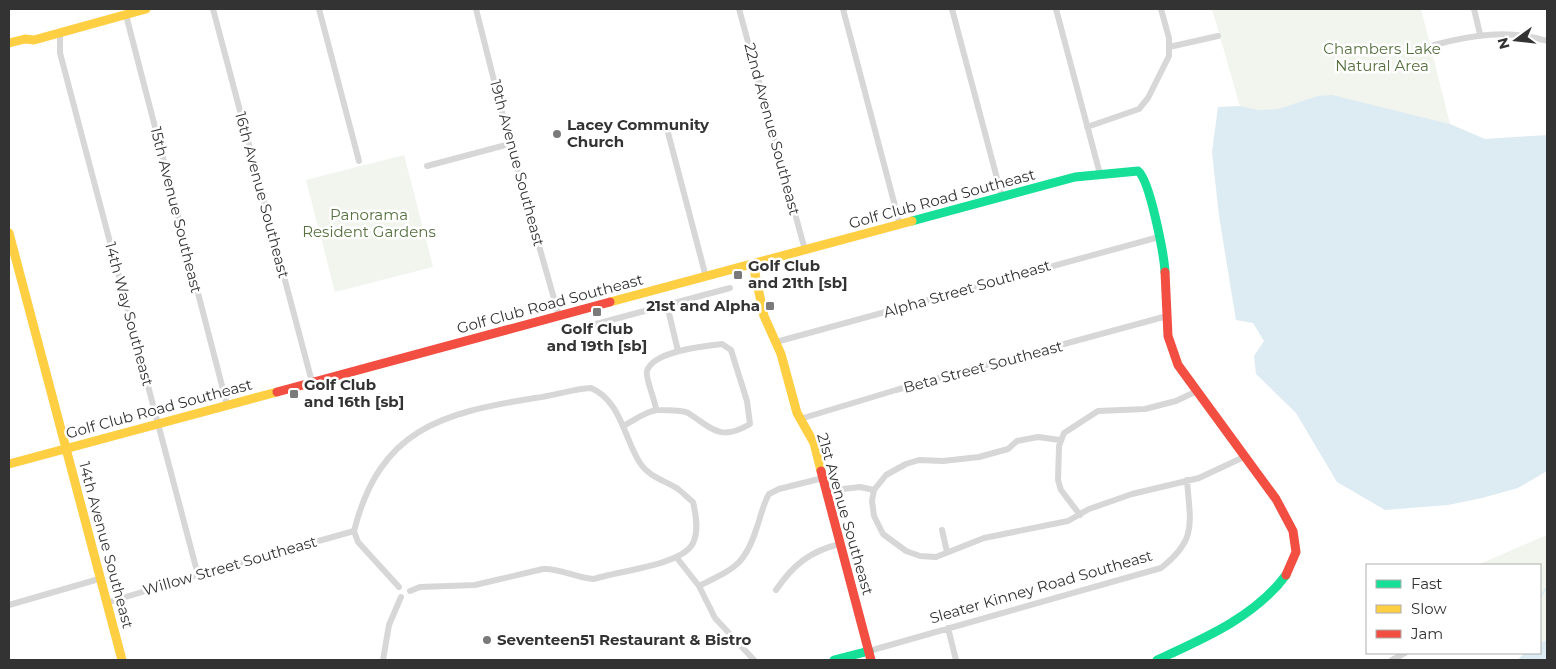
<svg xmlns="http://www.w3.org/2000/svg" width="1556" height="669" viewBox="0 0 1556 669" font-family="Montserrat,sans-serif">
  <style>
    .green { fill: #f1f5ed }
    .water { fill: #ddebf3 }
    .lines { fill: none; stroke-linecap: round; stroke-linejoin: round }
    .stream { stroke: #ddebf3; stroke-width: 2 }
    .street { stroke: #d7d7d7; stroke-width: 6 }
    .fast { stroke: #16e098; stroke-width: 9 }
    .slow { stroke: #ffcf43; stroke-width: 9 }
    .jam { stroke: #f24e42; stroke-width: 9 }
    .poi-dot { fill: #7a7a7a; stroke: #fff; stroke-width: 2 }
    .labels { text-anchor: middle; stroke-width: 5; stroke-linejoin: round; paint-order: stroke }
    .park-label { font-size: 15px; fill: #56703f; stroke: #fff }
    .poi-label { font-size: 15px; font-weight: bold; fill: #333; stroke: #fff; text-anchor: start }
    .street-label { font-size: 15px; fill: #333; stroke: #fff }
  </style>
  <rect width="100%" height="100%" fill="#fff"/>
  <path class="green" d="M1212,9h209l29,115 -133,-28 -39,13 -19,1 -19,-4z
    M404,155l29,112 -98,25 -29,-112z
    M1547,535v110l-7,1v-81h-63z"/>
  <path class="water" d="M1332,95l118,29 35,15 62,-4v336l-29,17 -36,10 -34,7 -63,5 -48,-28 -41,-69 -40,-39 -2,-18 10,-15 -11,-18 -17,-3 -17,-104 -7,-64 6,-45 22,-1 19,4 19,-1 39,-13z
    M1547,640v20h-30l8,-7h15v-10z"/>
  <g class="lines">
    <path class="stream" d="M1540,598l7,-11"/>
    <path class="street" d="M213,9l99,373
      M319,9l40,152
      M476,9l34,135 49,172
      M739,9l66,241
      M843,9l57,216
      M952,9l50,188
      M1056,9l44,165
      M1474,9l6,25
      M126,15l101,390
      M60,34v19l138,522
      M1434,45c38,-10 74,-16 113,-4
      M1169,47l49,-11
      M666,125l40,152
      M1087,127l52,-18 9,-11 21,-42v-18l-8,-29
      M427,166l83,-22
      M667,305l11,46
      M570,331l160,-43
      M776,342l383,-105
      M800,419l96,-29 271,-74
      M623,426c10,-5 25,-16 35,-16 7,0 24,0 30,3 24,15 32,29 62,11l-3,-23 -16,-51 -9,-6c-18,2 -69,7 -75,27 -2,7 8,29 9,38
      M874,490l-2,11 2,15 9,18 23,17 14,5 16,1 48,-19 84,-17 21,-12 43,-15 67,-16 47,-22
      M874,490l12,-15 20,-11 13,-4 24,1 36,-4 29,-8 9,-8 21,-4 22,3
      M826,491l34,-4 14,3
      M1080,515l-19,-25 -3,-10 1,-34 5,-13 34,-22 47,-2 31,-8 21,-10
      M942,530l5,22
      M677,558l22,28 16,32 39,42
      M699,586c34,-17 46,-20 58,-59 4,-11 6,-23 12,-33l10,-5 44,-11
      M399,587l-41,-45 -4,-11c26,-102 87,-118 181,-133 19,-2 37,-9 56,-10 30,13 33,50 49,75 9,14 26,18 38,26 5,4 10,9 15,13 3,13 6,29 0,41 -10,22 -76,28 -99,36 -18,-1 -34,-11 -51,-10l-68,16 -55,2 -10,4
      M776,590c17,-25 34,-39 64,-46
      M106,603l92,-28 156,-44
      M9,605l90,-26
      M948,628l8,32
      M869,651l292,-83c37,-29 29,-45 26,-88
      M383,660l6,-35 12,-28
      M1392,660l13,-7"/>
    <path class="fast" d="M912,221l163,-44 63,-6c12,9 26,84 27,101
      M834,660l35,-9
      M1157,660c46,-21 98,-43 129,-85"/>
    <path class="slow" d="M9,43l16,-4 9,1 112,-31
      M9,233l113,427
      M753,264l11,52 17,38 16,59 17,30 7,28
      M610,302l302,-81
      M9,464l268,-72"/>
    <path class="jam" d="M1165,272l3,64 10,29 98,134 17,32 3,21 -10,23
      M277,392l333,-90
      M821,471l50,189"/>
  </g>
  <g class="poi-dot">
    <circle cx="557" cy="134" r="5"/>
    <rect x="733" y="270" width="10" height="10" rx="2.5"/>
    <rect x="765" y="301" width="10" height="10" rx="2.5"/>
    <rect x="592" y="307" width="10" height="10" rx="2.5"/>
    <rect x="289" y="389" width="10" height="10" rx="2.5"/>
    <circle cx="487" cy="640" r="5"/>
  </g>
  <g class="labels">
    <g class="park-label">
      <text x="1382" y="54">Chambers Lake<tspan x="1382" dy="17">Natural Area</tspan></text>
      <text x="369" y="220">Panorama<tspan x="369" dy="17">Resident Gardens</tspan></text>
    </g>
    <g class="poi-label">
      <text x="567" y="130">Lacey Community<tspan x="567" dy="17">Church</tspan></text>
      <text x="748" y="271">Golf Club<tspan x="748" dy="17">and 21th [sb]</tspan></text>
      <text x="760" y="311" text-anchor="end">21st and Alpha</text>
      <text x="597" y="334" text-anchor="middle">Golf Club<tspan x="597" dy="17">and 19th [sb]</tspan></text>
      <text x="304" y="390">Golf Club<tspan x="304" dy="17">and 16th [sb]</tspan></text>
      <text x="497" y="645">Seventeen51 Restaurant &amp; Bistro</text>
    </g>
    <g class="street-label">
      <text transform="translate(772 129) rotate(75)" y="5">22nd Avenue Southeast</text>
      <text transform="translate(517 163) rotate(75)" y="5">19th Avenue Southeast</text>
      <text transform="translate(262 195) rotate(75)" y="5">16th Avenue Southeast</text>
      <text transform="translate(942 199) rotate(-15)" y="5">Golf Club Road Southeast</text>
      <text transform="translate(176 210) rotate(76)" y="5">15th Avenue Southeast</text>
      <text transform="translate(967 289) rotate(-16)" y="5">Alpha Street Southeast</text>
      <text transform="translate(550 304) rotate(-15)" y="5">Golf Club Road Southeast</text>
      <text transform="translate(129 314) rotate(75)" y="5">14th Way Southeast</text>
      <text transform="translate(983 367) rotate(-15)" y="5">Beta Street Southeast</text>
      <text transform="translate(159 409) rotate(-15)" y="5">Golf Club Road Southeast</text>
      <text transform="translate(845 514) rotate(74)" y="5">21st Avenue Southeast</text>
      <text transform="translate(106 545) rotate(75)" y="5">14th Avenue Southeast</text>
      <text transform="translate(230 566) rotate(-16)" y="5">Willow Street Southeast</text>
      <text transform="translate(1041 587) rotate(-16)" y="5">Sleater Kinney Road Southeast</text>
    </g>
  </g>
  <rect width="1556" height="669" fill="none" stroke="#333333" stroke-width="20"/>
  <rect x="1366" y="564" width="175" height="90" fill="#ffffff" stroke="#adadad"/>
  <rect x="1376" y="580" width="25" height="8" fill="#16e098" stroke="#adadad"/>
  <text x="1411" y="589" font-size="15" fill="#333333">Fast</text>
  <rect x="1376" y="605" width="25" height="8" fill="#ffcf43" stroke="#adadad"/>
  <text x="1411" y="614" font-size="15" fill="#333333">Slow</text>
  <rect x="1376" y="630" width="25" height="8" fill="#f24e42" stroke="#adadad"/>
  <text x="1411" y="639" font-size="15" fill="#333333">Jam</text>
  <g transform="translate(1516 40) rotate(255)" stroke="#ffffff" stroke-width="4" paint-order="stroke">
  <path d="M0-4L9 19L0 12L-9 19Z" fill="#333333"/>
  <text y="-8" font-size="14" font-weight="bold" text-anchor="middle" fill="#333333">N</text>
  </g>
</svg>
